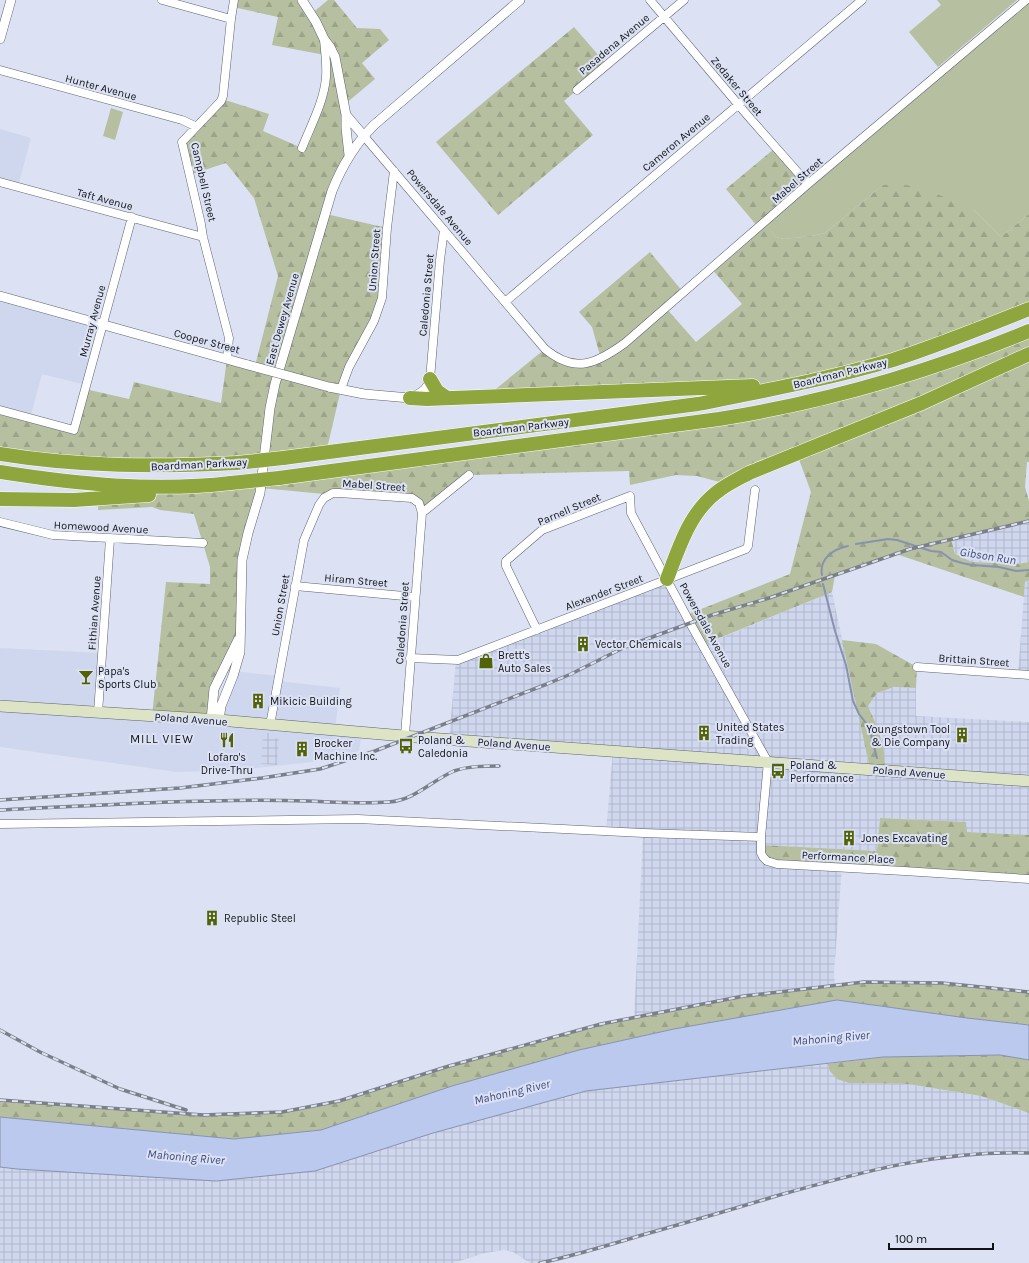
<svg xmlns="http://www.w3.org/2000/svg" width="1029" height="1263" viewBox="0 0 1029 1263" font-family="Karla,sans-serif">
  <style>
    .built { fill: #cfd7ef }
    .industrial { fill: url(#industrial-grid) }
    .green { fill: #b6bfa0 }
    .forest { fill: url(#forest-firs) }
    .water { fill: #bcc9ee; stroke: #8892ae }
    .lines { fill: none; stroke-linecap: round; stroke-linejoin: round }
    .stream { stroke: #8892ae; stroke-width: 2 }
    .minor-casing { stroke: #5d6371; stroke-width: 9 }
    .tertiary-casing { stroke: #5d6371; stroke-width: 10 }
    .secondary-casing { stroke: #5d6371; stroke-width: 12 }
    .motorway-casing { stroke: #fff; stroke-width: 15 }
    .minor { stroke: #fff; stroke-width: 8 }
    .tertiary { stroke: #fff; stroke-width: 9 }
    .secondary { stroke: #dde4c5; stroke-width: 11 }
    .motorway { stroke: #8fa63e; stroke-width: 14 }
    .rail-casing { stroke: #7b7f8a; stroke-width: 3.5 }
    .rail { stroke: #dce2f3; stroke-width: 2; stroke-dasharray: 6; stroke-linecap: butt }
    .tertiary-bridge-casing { stroke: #5d6371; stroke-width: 10; stroke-linecap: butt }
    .motorway-bridge-casing { stroke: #fff; stroke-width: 15; stroke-linecap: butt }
    .tertiary-bridge { stroke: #fff; stroke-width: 9 }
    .motorway-bridge { stroke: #8fa63e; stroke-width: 14 }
    .labels { text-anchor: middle; stroke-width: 4; stroke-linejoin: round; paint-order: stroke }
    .street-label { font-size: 11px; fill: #101217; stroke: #dce2f3 }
    .poi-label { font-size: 11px; fill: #101217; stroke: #dce2f3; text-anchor: start }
    .water-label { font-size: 12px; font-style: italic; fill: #3c4a7c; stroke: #dce2f3 }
    .neighbourhood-label { font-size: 12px; letter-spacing: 1px; fill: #101217; stroke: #dce2f3 }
  </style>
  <defs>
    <pattern id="industrial-grid" width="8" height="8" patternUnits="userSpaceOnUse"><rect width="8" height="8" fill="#cfd7ef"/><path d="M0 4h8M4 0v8" fill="none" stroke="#b1b8cc"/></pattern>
    <pattern id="forest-firs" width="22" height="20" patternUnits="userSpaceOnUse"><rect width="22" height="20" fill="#b6bfa0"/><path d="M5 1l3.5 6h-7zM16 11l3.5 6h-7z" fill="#9ba389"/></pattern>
  </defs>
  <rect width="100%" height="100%" fill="#dce2f3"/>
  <path class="built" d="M0,129l31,9 -13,48 -16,-4 -2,6z
    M0,296l102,28 -16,61 -44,-11 -12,44 -30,-8z
    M0,648l102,5 -4,59 121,8 16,-49 43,5v5l62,7 -5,42 27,2 -3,19 -47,11 -74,8 -61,2 -177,-25z"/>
  <path class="industrial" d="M1029,520v42l-11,2 -46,-2 -17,-8 -4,-15z
    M667,579l36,66 129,-53 38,177 12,-30 -14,-33 9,-13 17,-6 22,1v28l113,6v113l-63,-3v-10l-86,-4 -3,33 -116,-6 81,22 -8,106 1,12 -91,11 -110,22 9,-184 -37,-3 7,-80 -164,-12 7,-79z
    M1029,580v95l-11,-1 7,-92z
    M263,733h11v5l5,1 -2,26 -16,-1z
    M827,1064l3,7 19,12 59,1 73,12 48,17v40l-21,-1 -50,3 -47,6 -69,16 -237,70 -66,16h-9l-17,-11 -9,-2 -19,3 -32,10h-453v-96l17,2 199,12 99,-10 118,-38 153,-42z"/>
  <path class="green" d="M937,0h80l-79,67 -29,-35 32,-27z
    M1029,0v214l-28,23 -27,-27 -91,-25 -58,48 -13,3 -28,3 -8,-2 -12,-14z
    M111,108l12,4 -8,28 -12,-4z"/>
  <path class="forest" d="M234,0h68l9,14 17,-14h6l23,28 23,1 9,11 -27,23 13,16 -31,26 5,50 -23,59 61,14 -5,70 -41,91 -15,64 -89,10 -237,-9v-44l74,20 11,-41 44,10 5,-17 87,21 6,-44 28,7 23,-90 -24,-78 -28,-35 -37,12 -7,-28 40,-48 47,15 -6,17 39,17 18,-44 5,-49 -53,-10 6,-28 -45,-10z
    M574,27l33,38 -43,36 29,34 -95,80 -62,-73z
    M775,148l33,36 -44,38 12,15 8,2 28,-3 13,-3 58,-48 19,-1 28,7 44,19 27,27 28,-23v95l-96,37 -175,40 -272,11 59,-48 22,13 34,-3 -9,-32 -13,-15 71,-60 33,40 -17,16 30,34 46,-38 -31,-36 47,-41 -32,-38z
    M1029,331v131h-2l-2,25 4,14v19l-78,19 4,15 17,8 46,2 11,-2v18l-4,2 -1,15 -128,-43 -61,21 -3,17 -130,53 -16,-30 104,-41 21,-82 -14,-38 -70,30 -30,-8 -21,-1 -46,10 -1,-14 -160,4 -47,38 -3,-10 -158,-15 -13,45 -8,102 -19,38 -10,47 -59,-4 14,-134 44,2v-17l-16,-53 -34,-4 -8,-3 -54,3 1,-11 46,-3 644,-89z
    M842,640l34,4 41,23 -1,21 -22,-1 -17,6 -9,13c10,23 18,39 16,64l-14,-1z
    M880,818l86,4 1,10 62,3v44l-262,-18 -6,-16 116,6z
    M864,982l78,1 87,9v33l-62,-7 -130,-18 -163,29 -95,21 -127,36 -131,44 -87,9 -234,-22v-17l203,15 79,-3 57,-11 110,-35 152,-42 143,-28z
    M1001,1055l28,5v53l-48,-17 -73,-12 -59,-1 -12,-4 -7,-8 -3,-7 56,-7z"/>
  <path class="water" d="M837,1000l130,18 62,7v35l-29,-5 -117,2 -297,34 -153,42 -118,38 -99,10 -199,-12 -17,-2v-50l234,22 87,-9 131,-44 127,-36 95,-21z"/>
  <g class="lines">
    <path class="stream" d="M856,544l32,-5 9,1 34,11 10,1 11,8 10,3 10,2 27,2 17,4 13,-1
      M822,575c-3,-17 12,-26 26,-29
      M823,584l12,47 11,34 7,36 6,13 10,13 8,31"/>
    <g class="minor-casing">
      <path id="minor" d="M162,0l69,19
        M650,0l98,116 60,68
        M0,70l182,50 13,6
        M577,90l107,-90
        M363,135l182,214c30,25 51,15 80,-6l183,-159 218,-184
        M302,148c9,-23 22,-46 24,-71 1,-12 -1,-25 -2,-38
        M0,182l203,55
        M505,302l357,-302
        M227,359l2,-21 -26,-101 -2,-13 -19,-82 39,-41 2,-5 8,-77 3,-19
        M341,389l8,-22 25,-46 8,-23 5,-70 7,-57
        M414,396c9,-5 13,-7 16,-17l10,-119 4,-30
        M0,410l74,20 58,-213
        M422,513l47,-38
        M0,522l53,13 150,8
        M295,586l120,11
        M537,630l-31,-64v-5l36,-31 88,-34 1,17 59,110 78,139 -7,75v16l2,4 4,4 10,3 127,7 125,8
        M410,658l48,2 288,-111 2,-3 7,-56
        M917,667l112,8
        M98,713l12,-174
        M270,725l34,-185 15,-35 5,-7 9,-5h6l73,5 7,5 3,10 -17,222
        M0,824l358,-5 285,14 118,4"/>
    </g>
    <g class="tertiary-casing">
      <path id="tertiary" d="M302,0l14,22 8,17 6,8 5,10 11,58 17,20
        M0,39l11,-39
        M346,115v13l3,27
        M0,296l248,69
        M329,387l35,7 46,4
        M211,720l3,-31 24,-49
        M219,720l2,-14 12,-30 7,-24 2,-92 6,-27 12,-40 10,-85 5,-24 57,-193c10,-25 23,-47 42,-66l146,-125"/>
    </g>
    <g class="secondary-casing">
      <path id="secondary" d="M0,706l219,14 208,18 602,43"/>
    </g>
    <g class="motorway-casing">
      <path id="motorway" d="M430,379l7,12 10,7
        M410,398l17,1 326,-13
        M0,454c79,13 157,13 237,9
        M283,458l415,-54c65,-13 131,-25 195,-44 46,-15 91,-33 136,-51
        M0,472c76,12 154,20 231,11
        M279,478l440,-59c107,-17 210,-47 310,-88
        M0,499l74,1 75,-5
        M667,579c12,-31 22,-66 50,-87 10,-8 21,-13 32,-19l173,-70 107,-49"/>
    </g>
    <use href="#minor" class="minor"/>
    <use href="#tertiary" class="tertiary"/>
    <use href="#secondary" class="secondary"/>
    <use href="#motorway" class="motorway"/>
    <g class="rail-casing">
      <path id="rail" d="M0,800l180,-12 82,-10 58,-9 55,-18 172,-67 24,-10 54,-27 87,-32 57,-17 141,-49 119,-28
        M0,810c70,-3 141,-8 211,-9 32,-1 65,-1 97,0 27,1 54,3 81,1 26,-2 42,-21 65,-31 14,-5 30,-5 45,-5
        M0,1030l40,22 80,37 66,21
        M0,1100l203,15 79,-3 57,-11 110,-35 152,-42 143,-28 120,-14 78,1 87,9
        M540,1263c33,-7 66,-17 99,-27 46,-13 92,-26 137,-40 85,-24 164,-46 253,-43"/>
    </g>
    <use href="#rail" class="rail"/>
    <g class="tertiary-bridge-casing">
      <path id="tertiary-bridge" d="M248,365l81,22"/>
    </g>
    <g class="motorway-bridge-casing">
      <path id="motorway-bridge" d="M237,463l46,-5
        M231,483l48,-5"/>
    </g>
    <use href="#tertiary-bridge" class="tertiary-bridge"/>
    <use href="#motorway-bridge" class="motorway-bridge"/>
  </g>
  <defs>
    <g id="building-bare" transform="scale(1.2)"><path d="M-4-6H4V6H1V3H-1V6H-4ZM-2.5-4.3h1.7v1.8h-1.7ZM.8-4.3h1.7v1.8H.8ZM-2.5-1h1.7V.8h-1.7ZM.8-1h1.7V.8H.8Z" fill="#526207" stroke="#dce2f3" stroke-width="2.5" paint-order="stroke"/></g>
    <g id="shop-bare" transform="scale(1.2)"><path d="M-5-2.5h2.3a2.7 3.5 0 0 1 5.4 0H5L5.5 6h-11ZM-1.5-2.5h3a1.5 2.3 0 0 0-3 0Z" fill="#526207" stroke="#dce2f3" stroke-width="2.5" paint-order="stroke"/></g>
    <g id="bar-bare" transform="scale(1.2)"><path d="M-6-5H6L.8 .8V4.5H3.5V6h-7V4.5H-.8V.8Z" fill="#526207" stroke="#dce2f3" stroke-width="2.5" paint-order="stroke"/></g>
    <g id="restaurant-bare" transform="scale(1.2)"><path d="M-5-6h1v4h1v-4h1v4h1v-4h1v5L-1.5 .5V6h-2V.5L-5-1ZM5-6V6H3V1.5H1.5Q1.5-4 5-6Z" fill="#526207" stroke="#dce2f3" stroke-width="2.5" paint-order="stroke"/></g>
    <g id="bus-bare" transform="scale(1.2)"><path d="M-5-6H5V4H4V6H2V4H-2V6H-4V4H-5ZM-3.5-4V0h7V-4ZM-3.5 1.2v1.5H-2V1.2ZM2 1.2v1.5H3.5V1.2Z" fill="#526207" stroke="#dce2f3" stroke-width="2.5" paint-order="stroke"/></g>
  </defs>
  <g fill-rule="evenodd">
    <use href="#building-bare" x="583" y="644"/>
    <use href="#shop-bare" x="486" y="661"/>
    <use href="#bar-bare" x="86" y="677"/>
    <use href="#building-bare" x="258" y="701"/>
    <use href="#building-bare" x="704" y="733"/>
    <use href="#building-bare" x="962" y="735"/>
    <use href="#restaurant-bare" x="227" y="740"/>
    <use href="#bus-bare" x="406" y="746"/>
    <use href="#building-bare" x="302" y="749"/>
    <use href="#bus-bare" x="778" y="771"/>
    <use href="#building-bare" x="849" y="838"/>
    <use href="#building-bare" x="212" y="918"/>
  </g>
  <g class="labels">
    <g class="street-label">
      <text transform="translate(614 44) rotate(-40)" y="4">Pasadena Avenue</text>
      <text transform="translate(737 86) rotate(50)" y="4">Zedaker Street</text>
      <text transform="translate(101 87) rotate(15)" y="4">Hunter Avenue</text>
      <text transform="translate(676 142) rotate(-40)" y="4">Cameron Avenue</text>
      <text transform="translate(797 180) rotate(-41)" y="4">Mabel Street</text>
      <text transform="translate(204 182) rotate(77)" y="4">Campbell Street</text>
      <text transform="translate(105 199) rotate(15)" y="4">Taft Avenue</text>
      <text transform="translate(440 207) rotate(50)" y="4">Powersdale Avenue</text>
      <text transform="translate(374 260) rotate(-86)" y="4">Union Street</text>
      <text transform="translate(426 295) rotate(-85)" y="4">Caledonia Street</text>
      <text transform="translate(282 319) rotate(-74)" y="4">East Dewey Avenue</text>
      <text transform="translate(92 321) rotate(-75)" y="4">Murray Avenue</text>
      <text transform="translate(207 341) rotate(15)" y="4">Cooper Street</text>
      <text transform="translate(840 373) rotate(-14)" y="4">Boardman Parkway</text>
      <text transform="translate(521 427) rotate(-7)" y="4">Boardman Parkway</text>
      <text transform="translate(199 464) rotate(-3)" y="4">Boardman Parkway</text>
      <text transform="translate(374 485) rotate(4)" y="4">Mabel Street</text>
      <text transform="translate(569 509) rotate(-23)" y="4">Parnell Street</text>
      <text transform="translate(101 527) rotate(3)" y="4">Homewood Avenue</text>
      <text transform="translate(356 580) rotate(5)" y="4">Hiram Street</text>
      <text transform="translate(604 592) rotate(-21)" y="4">Alexander Street</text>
      <text transform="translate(280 605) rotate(-80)" y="4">Union Street</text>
      <text transform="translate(94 613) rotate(-86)" y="4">Fithian Avenue</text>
      <text transform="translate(402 623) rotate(-86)" y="4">Caledonia Street</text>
      <text transform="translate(706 625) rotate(61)" y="4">Powersdale Avenue</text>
      <text transform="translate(974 660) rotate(4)" y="4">Brittain Street</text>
      <text transform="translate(191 719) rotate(4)" y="4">Poland Avenue</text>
      <text transform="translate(514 744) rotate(4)" y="4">Poland Avenue</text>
      <text transform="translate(909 772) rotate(4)" y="4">Poland Avenue</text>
      <text transform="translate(848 857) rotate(3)" y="4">Performance Place</text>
    </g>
    <g class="poi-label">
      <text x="595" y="648">Vector Chemicals</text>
      <text x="498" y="659">Brett's<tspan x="498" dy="13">Auto Sales</tspan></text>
      <text x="98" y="675">Papa's<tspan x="98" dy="13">Sports Club</tspan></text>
      <text x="270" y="705">Mikicic Building</text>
      <text x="716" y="731">United States<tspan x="716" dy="13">Trading</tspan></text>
      <text x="950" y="733" text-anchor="end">Youngstown Tool<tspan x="950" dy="13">&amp; Die Company</tspan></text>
      <text x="418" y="744">Poland &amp;<tspan x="418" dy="13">Caledonia</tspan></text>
      <text x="314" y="747">Brocker<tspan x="314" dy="13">Machine Inc.</tspan></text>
      <text x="227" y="761" text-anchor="middle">Lofaro's<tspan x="227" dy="13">Drive-Thru</tspan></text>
      <text x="790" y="769">Poland &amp;<tspan x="790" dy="13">Performance</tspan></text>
      <text x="861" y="842">Jones Excavating</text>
      <text x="224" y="922">Republic Steel</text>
    </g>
    <g class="water-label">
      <text transform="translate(988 556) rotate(9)" y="4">Gibson Run</text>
      <text transform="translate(831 1038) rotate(-5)" y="4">Mahoning River</text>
      <text transform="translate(512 1092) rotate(-13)" y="4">Mahoning River</text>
      <text transform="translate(186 1157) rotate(5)" y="4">Mahoning River</text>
    </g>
    <g class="neighbourhood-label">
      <text x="162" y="743">MILL VIEW</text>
    </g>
  </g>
  <path d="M889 1243v6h104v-6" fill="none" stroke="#101217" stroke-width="2"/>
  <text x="895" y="1243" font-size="12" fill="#101217" stroke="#dce2f3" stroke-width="3" paint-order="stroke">100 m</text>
</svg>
